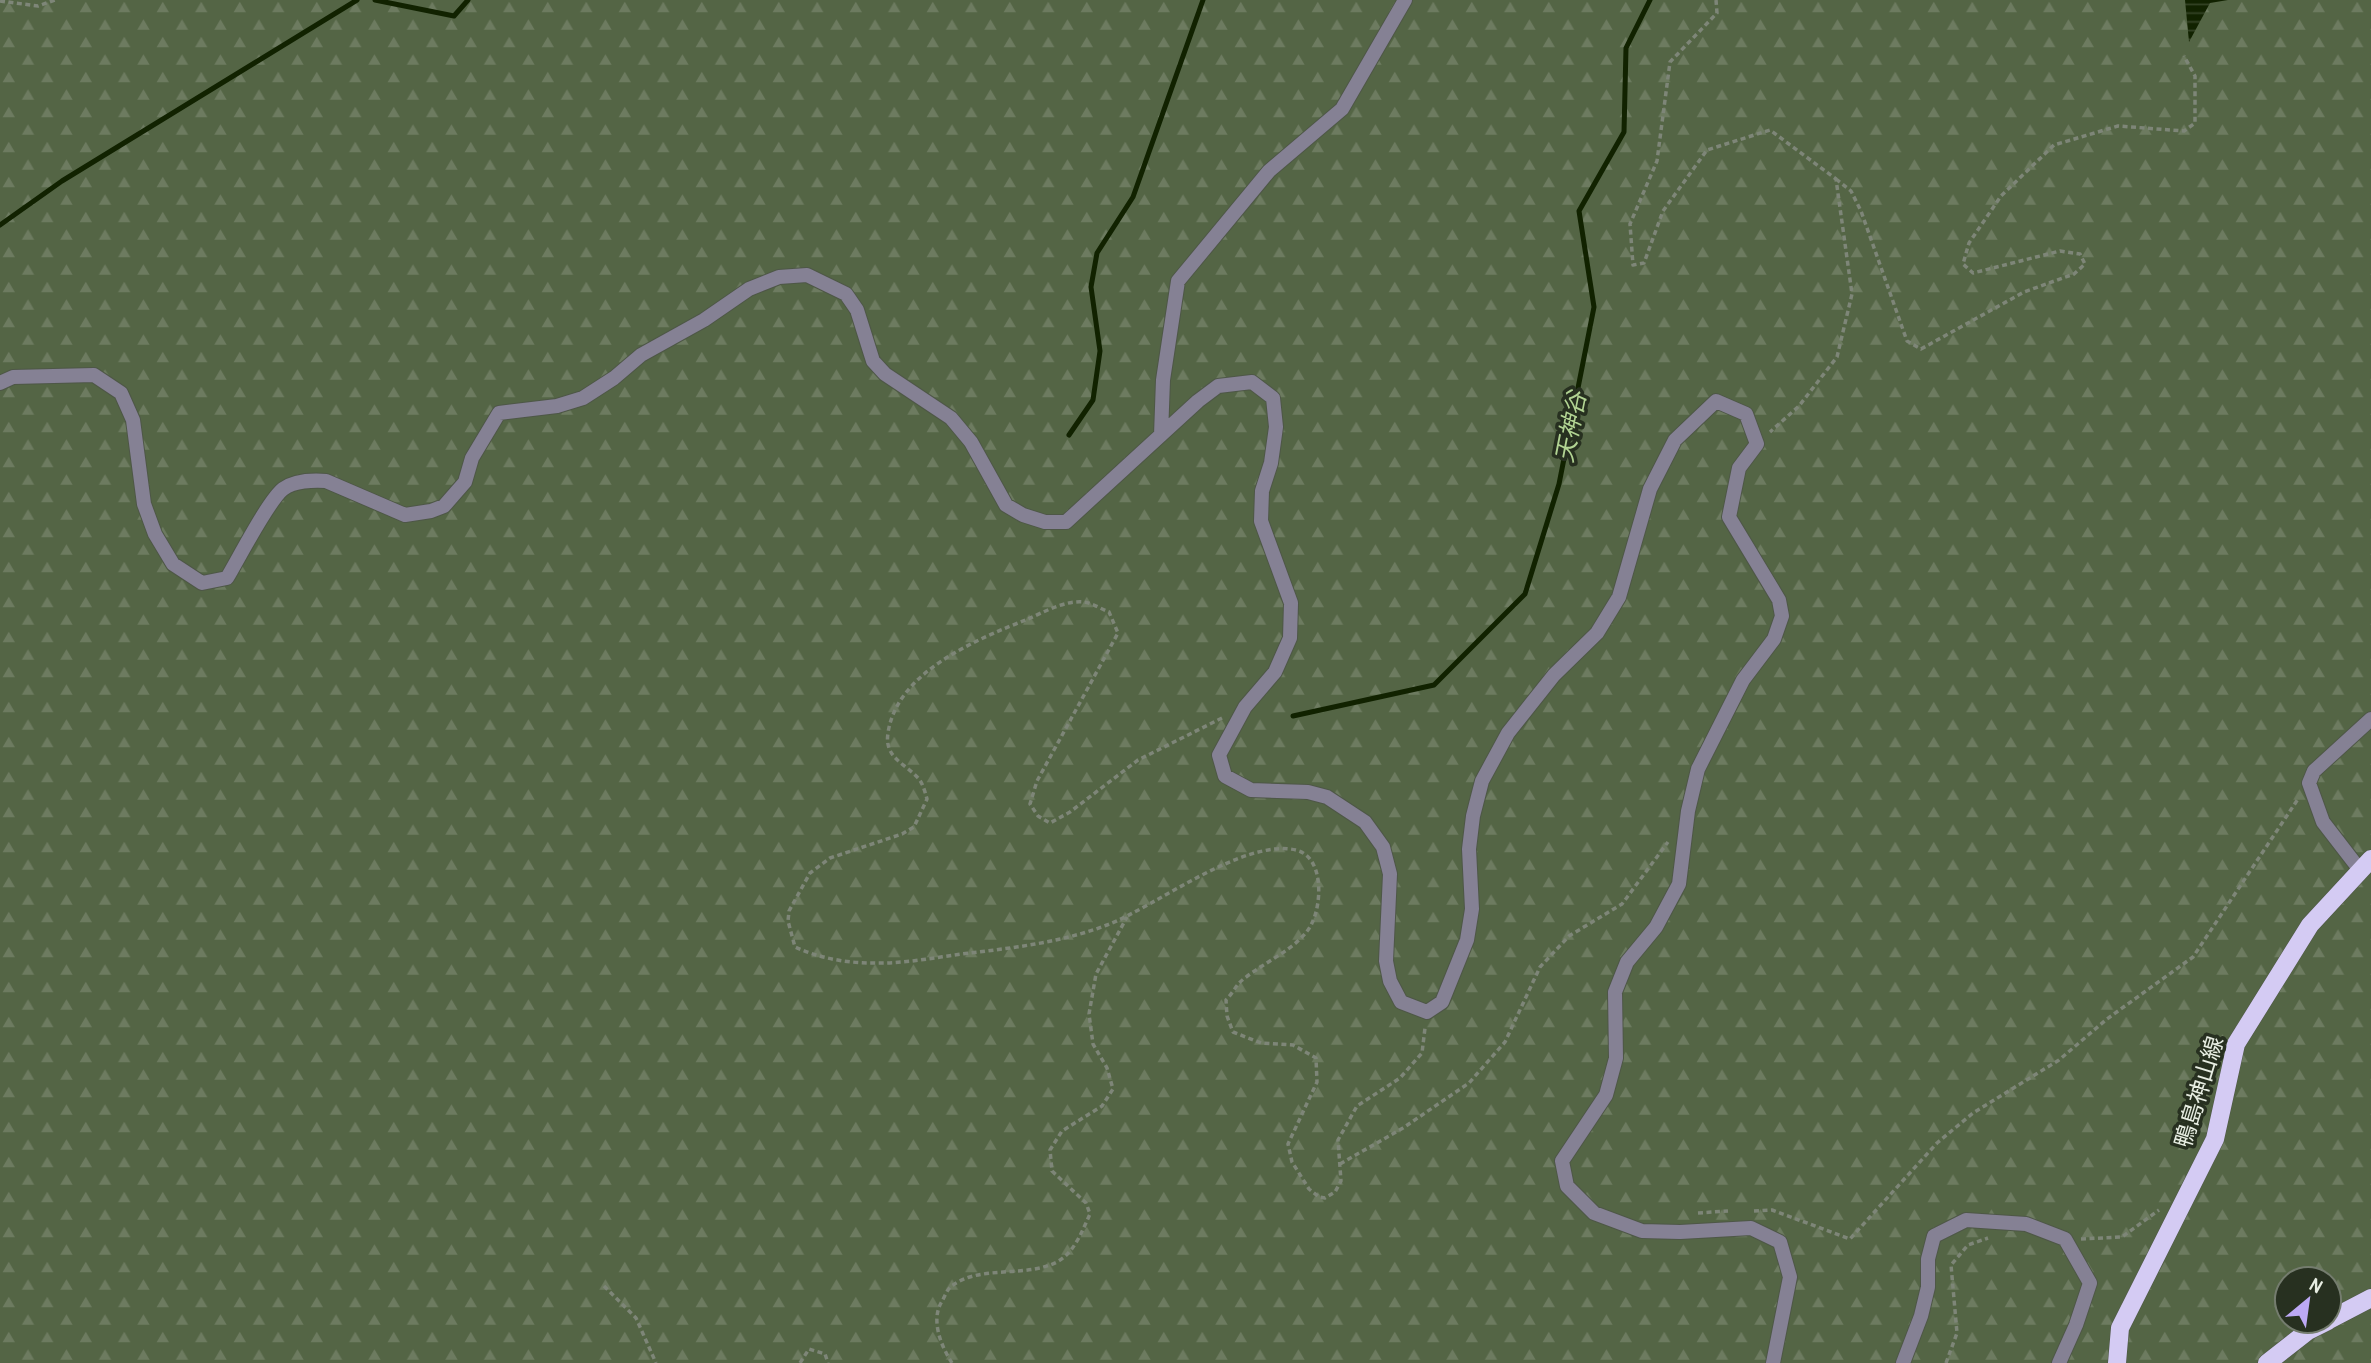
<svg xmlns="http://www.w3.org/2000/svg" width="2371" height="1363" viewBox="0 0 2371 1363" font-family="'Archivo Narrow','Noto Sans JP',sans-serif">
  <style>
    .forest { fill: url(#forest-firs); fill-rule: evenodd }
    .water { fill: url(#water-rules) }
    .lines { fill: none; stroke-linecap: round; stroke-linejoin: round }
    .stream { stroke: #120; stroke-width: 5 }
    .street-casing { stroke: #4e5747; stroke-width: 16 }
    .primary-casing { stroke: #4e5747; stroke-width: 19 }
    .path { stroke: #7e8678; stroke-width: 3.5; stroke-dasharray: 5 3.5; stroke-linecap: butt }
    .street { stroke: #858194; stroke-width: 14 }
    .primary { stroke: #d4cbf3; stroke-width: 18 }
    .labels { text-anchor: middle; stroke-width: 7; stroke-linejoin: round; paint-order: stroke }
    .street-label { font-size: 23px; fill: #e7ede2; stroke: #273020 }
    .water-label { font-size: 24px; font-style: italic; fill: #b2d493; stroke: #273020 }
  </style>
  <defs>
    <pattern id="forest-firs" width="22" height="20" patternUnits="userSpaceOnUse" patternTransform="scale(1.75)"><rect width="22" height="20" fill="#546545"/><path d="M5 1l3.5 6h-7zM16 11l3.5 6h-7z" fill="#6d7b60"/></pattern>
    <pattern id="water-rules" width="6" height="5" patternUnits="userSpaceOnUse" patternTransform="scale(1.75)"><rect width="6" height="5" fill="#120"/><path d="M0 2.5h6" fill="none" stroke="#344225"/></pattern>
  </defs>
  <rect width="100%" height="100%" fill="#313a2a"/>
  <path class="forest" d="M0,0h2371v1363h-2371zM2287,1279h42v42h-42z"/>
  <path class="water" d="M2185,0h43l-18,3 -21,39z"/>
  <g class="lines">
    <path class="stream" d="M375,0l79,16 14,-16
      M0,225l62,-44 295,-181
      M1069,435l24,-35 7,-49 -9,-64 6,-34 36,-56 70,-197
      M1293,716l141,-31 91,-91 34,-110 35,-177 -15,-96 45,-79 2,-84 24,-48"/>
    <g class="street-casing">
      <path id="street" d="M0,383l13,-6 81,-2 27,18 12,27 11,84 11,30 18,30 29,19 25,-5c12,-20 41,-77 56,-89 11,-8 30,-9 43,-8l79,34 26,-4 13,-5 21,-24 7,-24 27,-45 58,-7 26,-8 31,-20 27,-23 63,-35 45,-31 30,-12 28,-2 39,19 11,16 16,51 12,13 66,44 20,24 35,63 17,10 22,7h21l132,-121 20,-15 34,-4 21,16 3,29 -5,36 -9,28 -1,30 30,82 -1,35 -15,34 -30,35 -26,48 6,21 26,14 57,2 19,5 38,25 18,25 7,27 -4,87 4,20 11,21 26,10 15,-10 25,-62 5,-31 -3,-60 4,-33 9,-35 26,-48 46,-58 43,-42 22,-36 31,-108 25,-49 41,-39 30,13 11,30 -18,24 -10,49 50,83 3,16 -8,23 -31,41 -45,89 -10,42 -9,73 -23,43 -29,35 -12,30 1,66 -10,37 -44,66 5,25 27,27 48,18 38,1 71,-4 29,14 10,35 -17,86
        M1161,435l2,-55 15,-99 91,-110 73,-62 63,-109
        M2360,870l-37,-48 -14,-39 5,-12 57,-52
        M1903,1363l18,-47 7,-29v-28l6,-23 32,-16 60,4 39,15 25,44 -14,42 -17,38"/>
    </g>
    <g class="primary-casing">
      <path id="primary" d="M2329,1320l42,-22
        M2117,1363l3,-35 95,-189 21,-95 74,-119 61,-66
        M2267,1363l41,-32 20,-10"/>
    </g>
    <path class="path" d="M1716,0l1,13 -47,49 -13,99 -27,63 3,41 11,-2 19,-52 44,-61 63,-20 66,49 16,115 -15,63 -38,49 -29,26
      M0,1l38,5 17,-6
      M1836,179l15,12 10,20 46,130 14,8 103,-57 50,-18 11,-10 -5,-10 -20,-3 -87,22 -10,-9 6,-21 32,-47 53,-51 64,-19 66,5 11,-8v-47l-11,-20
      M1222,718l-84,42 -68,52 -20,11 -12,-7 -8,-12 7,-23 81,-148 -9,-21c-8,-3 -17,-9 -25,-10 -19,-2 -40,10 -56,17 -50,20 -131,52 -140,114 -4,25 17,30 31,46 4,5 6,13 8,20l-13,28 -12,7 -72,24 -20,15 -21,38 -1,10 7,26c24,11 51,16 77,16 30,1 60,-5 90,-9 49,-6 98,-11 145,-29 48,-18 136,-87 189,-75 28,7 26,53 16,73 -11,25 -53,41 -73,60 -4,5 -8,12 -13,17l1,16 6,16 28,11 32,2 23,13 1,24 -29,62 4,18 17,27 10,8 6,1 10,-6 6,-11 -3,-41 19,-34 43,-28 22,-25 3,-25
      M1340,1164l63,-36 66,-45 36,-41 35,-75 29,-31 53,-32 46,-62
      M1754,1211l18,-1 78,29 87,-96 36,-30 86,-53 48,-41 86,-62 105,-158
      M1698,1213l30,-2
      M2081,1239l41,-2 37,-27
      M604,1286l32,32 20,45
      M800,1363l9,-14 16,5 3,9
      M952,1363c-11,-17 -21,-42 -11,-60 4,-6 6,-15 12,-18 28,-20 72,-7 104,-23 18,-10 25,-31 33,-48l-4,-11 -34,-32 -2,-21 12,-19 40,-25 11,-17 -6,-21 -14,-24 -4,-30 7,-40 31,-57
      M1946,1363l11,-30 -6,-68 17,-20 20,-7"/>
    <use href="#street" class="street"/>
    <use href="#primary" class="primary"/>
  </g>
  <g class="labels">
    <g class="street-label">
      <text transform="translate(2199 1092) rotate(-73)" y="8">鴨島神山線</text>
    </g>
    <g class="water-label">
      <text transform="translate(1571 427) rotate(-79)" y="8">天神谷</text>
    </g>
  </g>
  <g transform="translate(2308 1300) rotate(29)"><circle r="33" fill="#273020" stroke="#747c6e" stroke-width="2"/>
  <path d="M0-5L12 26L0 18L-12 26Z" fill="#bda9f5"/>
  <text y="-10" font-size="19" font-weight="bold" text-anchor="middle" fill="#e7ede2">N</text>
  </g>
</svg>
